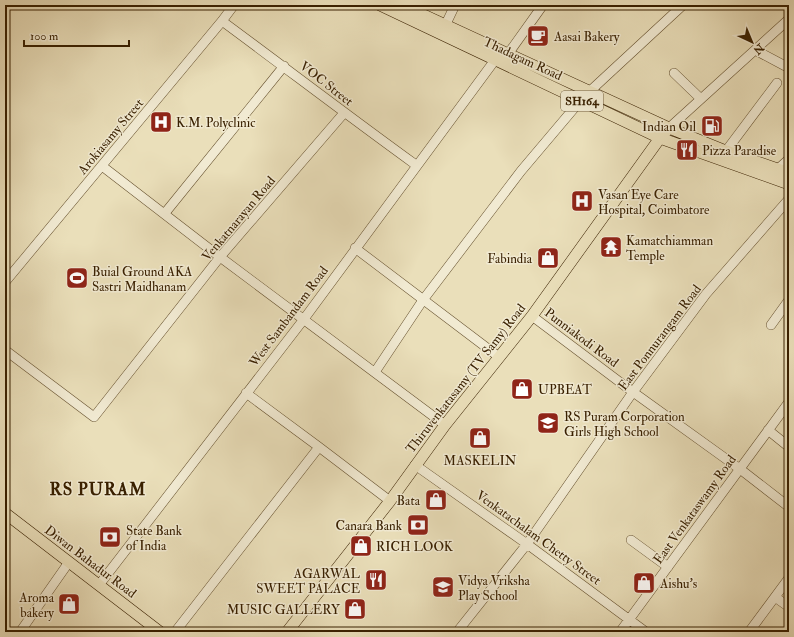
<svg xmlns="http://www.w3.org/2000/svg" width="794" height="637" viewBox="0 0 794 637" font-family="'IM FELL Double Pica',serif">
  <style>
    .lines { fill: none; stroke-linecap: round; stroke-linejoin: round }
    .minor-casing { stroke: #65502e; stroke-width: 10 }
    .major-casing { stroke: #392000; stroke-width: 12 }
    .minor { stroke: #f1ead2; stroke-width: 9 }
    .major { stroke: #eadfba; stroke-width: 11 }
    .labels { text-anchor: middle; stroke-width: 3; stroke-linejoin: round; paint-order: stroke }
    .shield { fill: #f1ead2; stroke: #705d3f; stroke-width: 1 }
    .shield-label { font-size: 12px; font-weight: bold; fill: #392000 }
    .poi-label { font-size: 13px; fill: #392000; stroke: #f1ead2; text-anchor: start }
    .street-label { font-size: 13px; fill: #392000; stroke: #f1ead2 }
    .district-label { font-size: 17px; font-weight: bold; letter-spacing: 1px; fill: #392000; stroke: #f1ead2 }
  </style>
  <rect width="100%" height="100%" fill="#eadfba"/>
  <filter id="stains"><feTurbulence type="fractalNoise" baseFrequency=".005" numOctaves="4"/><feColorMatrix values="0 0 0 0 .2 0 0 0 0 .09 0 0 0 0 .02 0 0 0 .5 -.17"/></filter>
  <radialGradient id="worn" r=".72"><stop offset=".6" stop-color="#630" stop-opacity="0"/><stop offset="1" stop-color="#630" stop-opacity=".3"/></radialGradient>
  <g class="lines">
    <g class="minor-casing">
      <path id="minor" d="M222,21c65,48 129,97 194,144
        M445,26l10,-21
        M755,50l34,18
        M674,73l27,26
        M589,92l94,-87
        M669,128l120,-109
        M726,151l51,-68
        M102,166l118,91 225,168
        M778,169l11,-10
        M165,213l119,-147
        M355,248l144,109
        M5,282l217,-261 12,-16
        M532,316l101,76 107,77 49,38
        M771,325l18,-25
        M5,350l89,67 126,-160 124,-144
        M375,372l48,-72 98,-129 60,-71
        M246,393l73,54 71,54
        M768,430l21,17
        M415,465l112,79 119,88
        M631,540l37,27
        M99,585l205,-266 191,-259 13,-6 35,-49
        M775,597l14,10
        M20,632l49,-70
        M175,632l144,-185
        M457,632l70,-88 106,-152 73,-98 83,-95
        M620,632l169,-230
        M749,632l40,-54"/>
    </g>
    <g class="major-casing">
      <path id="major" d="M380,5l280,133 129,46
        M402,5l267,123 57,23 63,22
        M5,513l155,119
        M287,632l103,-131 55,-76 87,-109 128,-178 9,-10"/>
    </g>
    <use href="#minor" class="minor"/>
    <use href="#major" class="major"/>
  </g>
  <defs>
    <g id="cafe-square" transform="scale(1.15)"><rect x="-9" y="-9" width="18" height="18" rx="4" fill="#8f2418" stroke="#f1ead2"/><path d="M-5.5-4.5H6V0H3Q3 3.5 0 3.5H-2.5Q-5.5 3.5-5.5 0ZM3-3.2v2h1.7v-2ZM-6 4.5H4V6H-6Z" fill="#fff"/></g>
    <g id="hospital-square" transform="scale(1.15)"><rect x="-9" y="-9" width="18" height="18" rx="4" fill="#8f2418" stroke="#f1ead2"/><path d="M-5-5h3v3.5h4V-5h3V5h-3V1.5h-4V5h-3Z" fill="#fff"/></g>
    <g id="fuel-square" transform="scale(1.15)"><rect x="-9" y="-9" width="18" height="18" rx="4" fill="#8f2418" stroke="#f1ead2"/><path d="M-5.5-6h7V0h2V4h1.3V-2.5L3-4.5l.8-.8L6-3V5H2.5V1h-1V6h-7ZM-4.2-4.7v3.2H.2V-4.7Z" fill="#fff"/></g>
    <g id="restaurant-square" transform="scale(1.15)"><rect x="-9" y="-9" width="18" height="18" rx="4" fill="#8f2418" stroke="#f1ead2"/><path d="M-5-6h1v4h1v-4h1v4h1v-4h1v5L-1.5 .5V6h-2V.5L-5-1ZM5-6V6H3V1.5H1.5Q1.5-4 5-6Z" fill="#fff"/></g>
    <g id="temple-square" transform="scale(1.15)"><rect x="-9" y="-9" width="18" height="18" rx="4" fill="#8f2418" stroke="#f1ead2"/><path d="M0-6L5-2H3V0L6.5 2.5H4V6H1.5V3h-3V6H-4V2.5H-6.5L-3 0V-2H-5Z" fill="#fff"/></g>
    <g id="shop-square" transform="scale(1.15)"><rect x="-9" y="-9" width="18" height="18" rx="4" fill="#8f2418" stroke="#f1ead2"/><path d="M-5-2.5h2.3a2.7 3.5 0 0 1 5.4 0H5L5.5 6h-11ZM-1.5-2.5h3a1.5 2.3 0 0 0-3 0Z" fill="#fff"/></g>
    <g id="stadium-square" transform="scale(1.15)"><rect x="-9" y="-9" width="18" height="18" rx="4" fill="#8f2418" stroke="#f1ead2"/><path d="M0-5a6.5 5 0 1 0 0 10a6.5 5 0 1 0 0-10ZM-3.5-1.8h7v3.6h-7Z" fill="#fff"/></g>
    <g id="school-square" transform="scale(1.15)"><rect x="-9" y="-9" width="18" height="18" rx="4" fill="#8f2418" stroke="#f1ead2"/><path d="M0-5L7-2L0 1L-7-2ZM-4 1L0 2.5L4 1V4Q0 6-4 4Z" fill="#fff"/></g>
    <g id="bank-square" transform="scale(1.15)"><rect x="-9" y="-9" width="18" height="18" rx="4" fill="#8f2418" stroke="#f1ead2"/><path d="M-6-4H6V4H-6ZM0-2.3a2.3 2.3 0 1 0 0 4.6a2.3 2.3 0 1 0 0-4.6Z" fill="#fff"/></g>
  </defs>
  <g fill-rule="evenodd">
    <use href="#cafe-square" x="538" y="36"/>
    <use href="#hospital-square" x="161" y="122"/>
    <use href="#fuel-square" x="712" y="126"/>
    <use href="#restaurant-square" x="687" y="150"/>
    <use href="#hospital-square" x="582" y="201"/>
    <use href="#temple-square" x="611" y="247"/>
    <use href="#shop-square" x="548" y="258"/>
    <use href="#stadium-square" x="77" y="278"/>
    <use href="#shop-square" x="522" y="389"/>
    <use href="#school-square" x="548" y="423"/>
    <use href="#shop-square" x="480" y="438"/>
    <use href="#shop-square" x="436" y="500"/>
    <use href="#bank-square" x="418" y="525"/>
    <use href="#bank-square" x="110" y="537"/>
    <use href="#shop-square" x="361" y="546"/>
    <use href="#restaurant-square" x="376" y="580"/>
    <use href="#shop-square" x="644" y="583"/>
    <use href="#school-square" x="443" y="587"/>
    <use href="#shop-square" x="69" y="604"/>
    <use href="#shop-square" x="355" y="609"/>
  </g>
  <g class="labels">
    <rect class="shield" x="561" y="91" width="42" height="20" rx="3"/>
    <g class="shield-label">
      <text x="582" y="105">SH164</text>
    </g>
    <g class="poi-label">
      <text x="554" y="41">Aasai Bakery</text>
      <text x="176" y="127">K.M. Polyclinic</text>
      <text x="696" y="131" text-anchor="end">Indian Oil</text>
      <text x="702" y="155">Pizza Paradise</text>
      <text x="598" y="199">Vasan Eye Care<tspan x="598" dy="15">Hospital, Coimbatore</tspan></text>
      <text x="626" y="245">Kamatchiamman<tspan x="626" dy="15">Temple</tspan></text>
      <text x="532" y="263" text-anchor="end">Fabindia</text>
      <text x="92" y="276">Buial Ground AKA<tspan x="92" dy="15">Sastri Maidhanam</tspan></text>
      <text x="538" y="394">UPBEAT</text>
      <text x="564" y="421">RS Puram Corporation<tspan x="564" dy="15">Girls High School</tspan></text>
      <text x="480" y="465" text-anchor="middle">MASKELIN</text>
      <text x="420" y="505" text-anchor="end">Bata</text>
      <text x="402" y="530" text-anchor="end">Canara Bank</text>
      <text x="126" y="535">State Bank<tspan x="126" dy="15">of India</tspan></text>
      <text x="376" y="551">RICH LOOK</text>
      <text x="360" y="578" text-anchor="end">AGARWAL<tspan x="360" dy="15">SWEET PALACE</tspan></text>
      <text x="458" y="585">Vidya Vriksha<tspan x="458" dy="15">Play School</tspan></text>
      <text x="660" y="588">Aishu's</text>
      <text x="54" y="602" text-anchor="end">Aroma<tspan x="54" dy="15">bakery</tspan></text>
      <text x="340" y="614" text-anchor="end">MUSIC GALLERY</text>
    </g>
    <g class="street-label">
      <text transform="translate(523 58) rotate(25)" y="5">Thadagam Road</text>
      <text transform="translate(327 83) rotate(38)" y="5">VOC Street</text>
      <text transform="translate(110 136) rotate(-50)" y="5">Arokiasamy Street</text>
      <text transform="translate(238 218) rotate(-50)" y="5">Venkatnarayan Road</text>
      <text transform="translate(288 316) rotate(-53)" y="5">West Sambandam Road</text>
      <text transform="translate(582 337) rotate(37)" y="5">Punniakodi Road</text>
      <text transform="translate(659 337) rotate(-53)" y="5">East Ponnurangam Road</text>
      <text transform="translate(465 378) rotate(-52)" y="5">Thiruvenkatasamy (TV Samy) Road</text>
      <text transform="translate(694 509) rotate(-54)" y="5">East Venkataswamy Road</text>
      <text transform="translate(539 537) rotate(36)" y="5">Venkatachalam Chetty Street</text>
      <text transform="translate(91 561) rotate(37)" y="5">Diwan Bahadur Road</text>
    </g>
    <g class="district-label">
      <text x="98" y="495">RS PURAM</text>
    </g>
  </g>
  <rect width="794" height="637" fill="none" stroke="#eadfba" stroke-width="20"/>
  <rect x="6" y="6" width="782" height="625" fill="none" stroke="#392000" stroke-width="2"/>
  <rect x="10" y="10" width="774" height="617" fill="none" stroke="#392000"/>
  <g transform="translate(752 42) rotate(136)" stroke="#f1ead2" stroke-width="3" paint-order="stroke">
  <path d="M0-3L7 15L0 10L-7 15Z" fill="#392000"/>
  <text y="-6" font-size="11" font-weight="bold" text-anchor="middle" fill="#392000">N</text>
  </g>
  <path d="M24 40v6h105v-6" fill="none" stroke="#392000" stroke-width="2"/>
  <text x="30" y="40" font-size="12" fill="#392000" stroke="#f1ead2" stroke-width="3" paint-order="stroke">100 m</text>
  <rect width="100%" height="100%" filter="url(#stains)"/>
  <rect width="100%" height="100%" fill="url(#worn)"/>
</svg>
